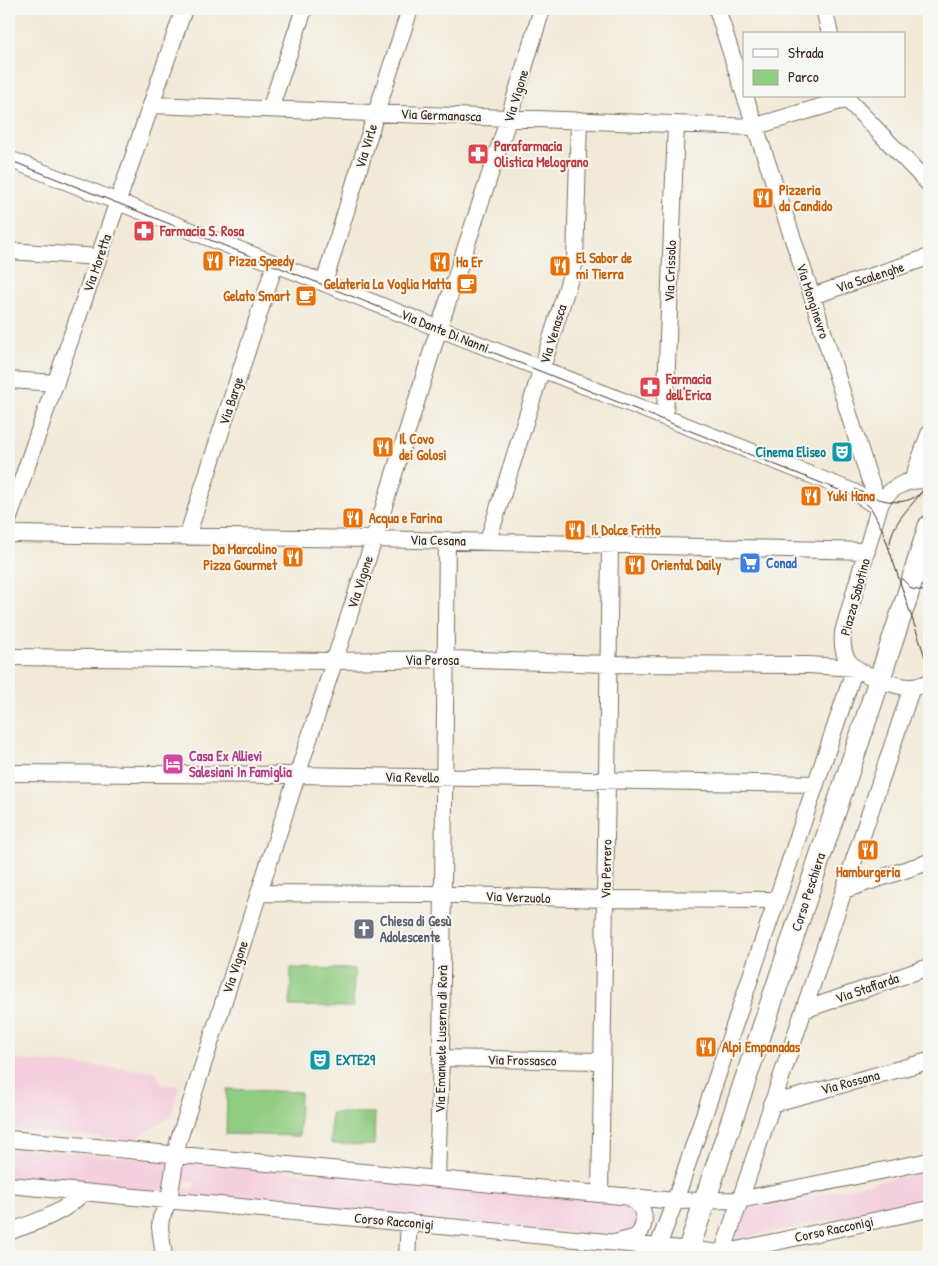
<svg xmlns="http://www.w3.org/2000/svg" width="938" height="1266" viewBox="0 0 938 1266" font-family="'Patrick Hand',sans-serif">
  <style>
    .built { fill: #f4cfde }
    .green { fill: #90cc81; stroke: #667b50 }
    .lines { fill: none; stroke-linecap: round; stroke-linejoin: round }
    .minor-casing { stroke: #7b6d5f; stroke-width: 18 }
    .major-casing { stroke: #7b6d5f; stroke-width: 23 }
    .minor { stroke: #fff; stroke-width: 16 }
    .major { stroke: #fff; stroke-width: 21 }
    .tram { stroke: #3b2a1e; stroke-width: 1 }
    .labels { text-anchor: middle; stroke-width: 4; stroke-linejoin: round; paint-order: stroke }
    .street-label { font-size: 14px; fill: #3b2a1e; stroke: #f6f6f2 }
    .health-label { font-size: 14px; font-weight: bold; fill: #be3a42; stroke: #f6f6f2; text-anchor: start }
    .food-label { font-size: 14px; font-weight: bold; fill: #c56008; stroke: #f6f6f2; text-anchor: start }
    .culture-label { font-size: 14px; font-weight: bold; fill: #0d838f; stroke: #f6f6f2; text-anchor: end }
    .shop-label { font-size: 14px; font-weight: bold; fill: #366cbe; stroke: #f6f6f2; text-anchor: start }
    .hotel-label { font-size: 14px; font-weight: bold; fill: #b23c85; stroke: #f6f6f2; text-anchor: start }
    .worship-label { font-size: 14px; font-weight: bold; fill: #5b616d; stroke: #f6f6f2; text-anchor: start }
  </style>
  <rect width="100%" height="100%" fill="#f6f6f2"/>
  <filter id="ink" filterUnits="userSpaceOnUse"><feTurbulence type="fractalNoise" baseFrequency=".02" numOctaves="2"/><feDisplacementMap in="SourceGraphic" scale="10" xChannelSelector="R" yChannelSelector="G"/><feConvolveMatrix kernelMatrix="1 2 1 2 8 2 1 2 1" color-interpolation-filters="sRGB"/></filter>
  <filter id="wash" filterUnits="userSpaceOnUse"><feTurbulence type="fractalNoise" baseFrequency=".0096" numOctaves="4" result="noise"/><feDisplacementMap in="SourceGraphic" scale="20" xChannelSelector="R" yChannelSelector="G"/><feGaussianBlur stdDeviation="1.12" result="paint"/><feColorMatrix in="noise" values="0 0 0 0 0 0 0 0 0 0 0 0 0 0 0 0 0 1.4 0 .05"/><feComposite in="paint" operator="in"/></filter>
  <g filter="url(#wash)">
    <rect width="100%" height="100%" fill="#f2ead8"/>
    <path class="built" d="M9,1059l146,12 7,13 18,2 -9,30 -38,24 -124,-11z
      M9,1147l161,14 -5,35 -156,-15z
      M180,1162l449,40 12,20 -15,15 -450,-42 1,-7 17,1 1,-8 -17,-1z
      M929,1171v29l-193,39 8,-28 4,-2z"/>
    <path class="green" d="M291,968l63,1 -1,38 -63,-1z
      M227,1089l73,3 -1,44 -73,-2z
      M331,1113h44l-1,32 -43,-1z"/>
  </g>
  <g filter="url(#ink)">
    <g class="lines">
      <g class="minor-casing">
        <path id="minor" d="M717,9l27,84
          M824,9l6,25
          M745,96l67,200 56,179 12,31
          M846,96l1,3 82,85
          M151,105l602,22 94,-28
          M270,109l34,-100
          M9,159l845,333 25,16
          M9,251l90,6
          M324,283l52,-170 34,-104
          M812,296l117,-39
          M9,380l47,3
          M665,418l11,-294
          M912,481l17,-47
          M929,481c-20,-3 -38,5 -49,23l-37,128c-1,10 -1,21 6,30 9,12 47,25 61,25 7,0 13,-2 19,-5
          M9,518l175,-509
          M9,534l365,5 493,12
          M187,537l88,-273
          M488,541l87,-279 4,-142
          M9,657l324,4 113,-2 163,5 199,1 47,3 -180,533 -21,56
          M9,773l287,2 520,9
          M844,890l85,-28
          M259,893l168,1 178,5 172,1
          M804,1010l125,-43
          M441,1058l161,3
          M771,1104l158,-43
          M9,1139l666,62 65,-1 189,-39
          M437,1178l4,-120 6,-518
          M9,1185l714,68 206,-44
          M600,1193l7,-412 3,-237
          M9,1232c26,-10 55,-18 74,-40
          M621,1241c4,-1 9,-2 13,-3 11,-7 13,-23 5,-33 -3,-4 -9,-6 -14,-9
          M164,1257l-4,-30 1,-9 8,-18 9,-58 196,-603 65,-211 70,-211 33,-108
          M407,1257l2,-35
          M721,1257l191,-570"/>
      </g>
      <g class="major-casing">
        <path id="major" d="M686,1257l220,-657 23,-74"/>
      </g>
      <use href="#minor" class="minor"/>
      <use href="#major" class="major"/>
      <path class="tram" d="M9,160l850,338 12,10 12,23 46,138
        M855,489c22,11 47,21 67,3
        M890,544c2,-27 29,-41 39,-65
        M901,578l11,11 17,3"/>
    </g>
  </g>
  <defs>
    <g id="pharmacy-square" transform="scale(1.125)"><rect x="-9" y="-9" width="18" height="18" rx="4" fill="#e0444e" stroke="#f6f6f2"/><path d="M-2-6h4v4h4v4h-4v4h-4v-4h-4v-4h4Z" fill="#fff"/></g>
    <g id="restaurant-square" transform="scale(1.125)"><rect x="-9" y="-9" width="18" height="18" rx="4" fill="#e8710a" stroke="#f6f6f2"/><path d="M-5-6h1v4h1v-4h1v4h1v-4h1v5L-1.5 .5V6h-2V.5L-5-1ZM5-6V6H3V1.5H1.5Q1.5-4 5-6Z" fill="#fff"/></g>
    <g id="cafe-square" transform="scale(1.125)"><rect x="-9" y="-9" width="18" height="18" rx="4" fill="#e8710a" stroke="#f6f6f2"/><path d="M-5.5-4.5H6V0H3Q3 3.5 0 3.5H-2.5Q-5.5 3.5-5.5 0ZM3-3.2v2h1.7v-2ZM-6 4.5H4V6H-6Z" fill="#fff"/></g>
    <g id="theatre-square" transform="scale(1.125)"><rect x="-9" y="-9" width="18" height="18" rx="4" fill="#0f9aa8" stroke="#f6f6f2"/><path d="M-5-5.5Q0-4 5-5.5V0Q5 5 0 6Q-5 5-5 0ZM-3.3-2.5H-1v1.5H-3.3ZM1-2.5H3.3v1.5H1ZM-2.8 1Q0 5.5 2.8 1Z" fill="#fff"/></g>
    <g id="supermarket-square" transform="scale(1.125)"><rect x="-9" y="-9" width="18" height="18" rx="4" fill="#3f7fe0" stroke="#f6f6f2"/><path d="M-6-5.5h2.5l.6 2H6L4.5 2H-2.5L-4.4-4H-6ZM-1.5 3.2a1.3 1.3 0 1 0 .1 0ZM3 3.2a1.3 1.3 0 1 0 .1 0Z" fill="#fff"/></g>
    <g id="hotel-square" transform="scale(1.125)"><rect x="-9" y="-9" width="18" height="18" rx="4" fill="#d1479c" stroke="#f6f6f2"/><path d="M-6-4.5h1.5V1H6V5H4.5V3h-9V5H-6ZM-4 0a1.8 1.8 0 1 1 3.6 0ZM.5 0V-2.5h3Q6-2.5 6 0Z" fill="#fff"/></g>
    <g id="church-square" transform="scale(1.125)"><rect x="-9" y="-9" width="18" height="18" rx="4" fill="#6b7280" stroke="#f6f6f2"/><path d="M-1.2-6h2.4v3.5h3.3v2.4h-3.3V6h-2.4V-.1h-3.3v-2.4h3.3Z" fill="#fff"/></g>
  </defs>
  <g fill-rule="evenodd">
    <use href="#pharmacy-square" x="478" y="154"/>
    <use href="#restaurant-square" x="763" y="198"/>
    <use href="#pharmacy-square" x="144" y="231"/>
    <use href="#restaurant-square" x="213" y="261"/>
    <use href="#restaurant-square" x="440" y="262"/>
    <use href="#restaurant-square" x="560" y="266"/>
    <use href="#cafe-square" x="467" y="284"/>
    <use href="#cafe-square" x="306" y="296"/>
    <use href="#pharmacy-square" x="650" y="387"/>
    <use href="#restaurant-square" x="383" y="447"/>
    <use href="#theatre-square" x="842" y="452"/>
    <use href="#restaurant-square" x="811" y="496"/>
    <use href="#restaurant-square" x="353" y="518"/>
    <use href="#restaurant-square" x="575" y="530"/>
    <use href="#restaurant-square" x="293" y="557"/>
    <use href="#supermarket-square" x="750" y="563"/>
    <use href="#restaurant-square" x="635" y="565"/>
    <use href="#hotel-square" x="173" y="764"/>
    <use href="#restaurant-square" x="868" y="850"/>
    <use href="#church-square" x="364" y="929"/>
    <use href="#restaurant-square" x="706" y="1047"/>
    <use href="#theatre-square" x="320" y="1060"/>
  </g>
  <g class="labels">
    <g class="street-label">
      <text transform="translate(516 96) rotate(-73)" y="5">Via Vigone</text>
      <text transform="translate(441 115) rotate(2)" y="5">Via Germanasca</text>
      <text transform="translate(366 146) rotate(-73)" y="5">Via Virle</text>
      <text transform="translate(97 263) rotate(-71)" y="5">Via Moretta</text>
      <text transform="translate(670 271) rotate(-88)" y="5">Via Crissolo</text>
      <text transform="translate(870 277) rotate(-18)" y="5">Via Scalenghe</text>
      <text transform="translate(813 301) rotate(72)" y="5">Via Monginevro</text>
      <text transform="translate(445 331) rotate(22)" y="5">Via Dante Di Nanni</text>
      <text transform="translate(553 334) rotate(-73)" y="5">Via Venasca</text>
      <text transform="translate(231 401) rotate(-72)" y="5">Via Barge</text>
      <text transform="translate(438 540) rotate(1)" y="5">Via Cesana</text>
      <text transform="translate(360 582) rotate(-72)" y="5">Via Vigone</text>
      <text transform="translate(855 597) rotate(-75)" y="5">Piazza Sabotino</text>
      <text x="432" y="665">Via Perosa</text>
      <text transform="translate(412 777) rotate(1)" y="5">Via Revello</text>
      <text transform="translate(606 869) rotate(-89)" y="5">Via Perrero</text>
      <text transform="translate(808 892) rotate(-72)" y="5">Corso Peschiera</text>
      <text transform="translate(518 897) rotate(2)" y="5">Via Verzuolo</text>
      <text transform="translate(235 967) rotate(-72)" y="5">Via Vigone</text>
      <text transform="translate(867 988) rotate(-19)" y="5">Via Staffarda</text>
      <text transform="translate(441 1039) rotate(-89)" y="5">Via Emanuele Luserna di Rorà</text>
      <text transform="translate(522 1060) rotate(1)" y="5">Via Frossasco</text>
      <text transform="translate(850 1082) rotate(-15)" y="5">Via Rossana</text>
      <text transform="translate(394 1221) rotate(5)" y="5">Corso Racconigi</text>
      <text transform="translate(834 1229) rotate(-12)" y="5">Corso Racconigi</text>
    </g>
    <g class="health-label">
      <text x="494" y="151">Parafarmacia<tspan x="494" dy="16">Olistica Melograno</tspan></text>
      <text x="160" y="236">Farmacia S. Rosa</text>
      <text x="666" y="384">Farmacia<tspan x="666" dy="16">dell'Erica</tspan></text>
    </g>
    <g class="food-label">
      <text x="779" y="195">Pizzeria<tspan x="779" dy="16">da Candido</tspan></text>
      <text x="576" y="263">El Sabor de<tspan x="576" dy="16">mi Tierra</tspan></text>
      <text x="229" y="266">Pizza Speedy</text>
      <text x="456" y="267">Ha Er</text>
      <text x="451" y="289" text-anchor="end">Gelateria La Voglia Matta</text>
      <text x="290" y="301" text-anchor="end">Gelato Smart</text>
      <text x="399" y="444">Il Covo<tspan x="399" dy="16">dei Golosi</tspan></text>
      <text x="827" y="501">Yuki Hana</text>
      <text x="369" y="523">Acqua e Farina</text>
      <text x="591" y="535">Il Dolce Fritto</text>
      <text x="277" y="554" text-anchor="end">Da Marcolino<tspan x="277" dy="16">Pizza Gourmet</tspan></text>
      <text x="651" y="570">Oriental Daily</text>
      <text x="868" y="877" text-anchor="middle">Hamburgeria</text>
      <text x="722" y="1052">Alpi Empanadas</text>
    </g>
    <g class="culture-label">
      <text x="826" y="457">Cinema Eliseo</text>
      <text x="336" y="1065" text-anchor="start">EXTE29</text>
    </g>
    <g class="shop-label">
      <text x="766" y="568">Conad</text>
    </g>
    <g class="hotel-label">
      <text x="189" y="761">Casa Ex Allievi<tspan x="189" dy="16">Salesiani In Famiglia</tspan></text>
    </g>
    <g class="worship-label">
      <text x="380" y="926">Chiesa di Gesù<tspan x="380" dy="16">Adolescente</tspan></text>
    </g>
  </g>
  <rect width="938" height="1266" fill="none" stroke="#f6f6f2" stroke-width="30"/>
  <rect x="743" y="32" width="162" height="65" fill="#f6f6f2" stroke="#aba49d"/>
  <rect x="753" y="49" width="25" height="8" fill="#ffffff" stroke="#aba49d"/>
  <text x="788" y="58" font-size="15" fill="#3b2a1e">Strada</text>
  <rect x="753" y="70" width="25" height="15" fill="#90cc81" stroke="#aba49d"/>
  <text x="788" y="82" font-size="15" fill="#3b2a1e">Parco</text>
</svg>
